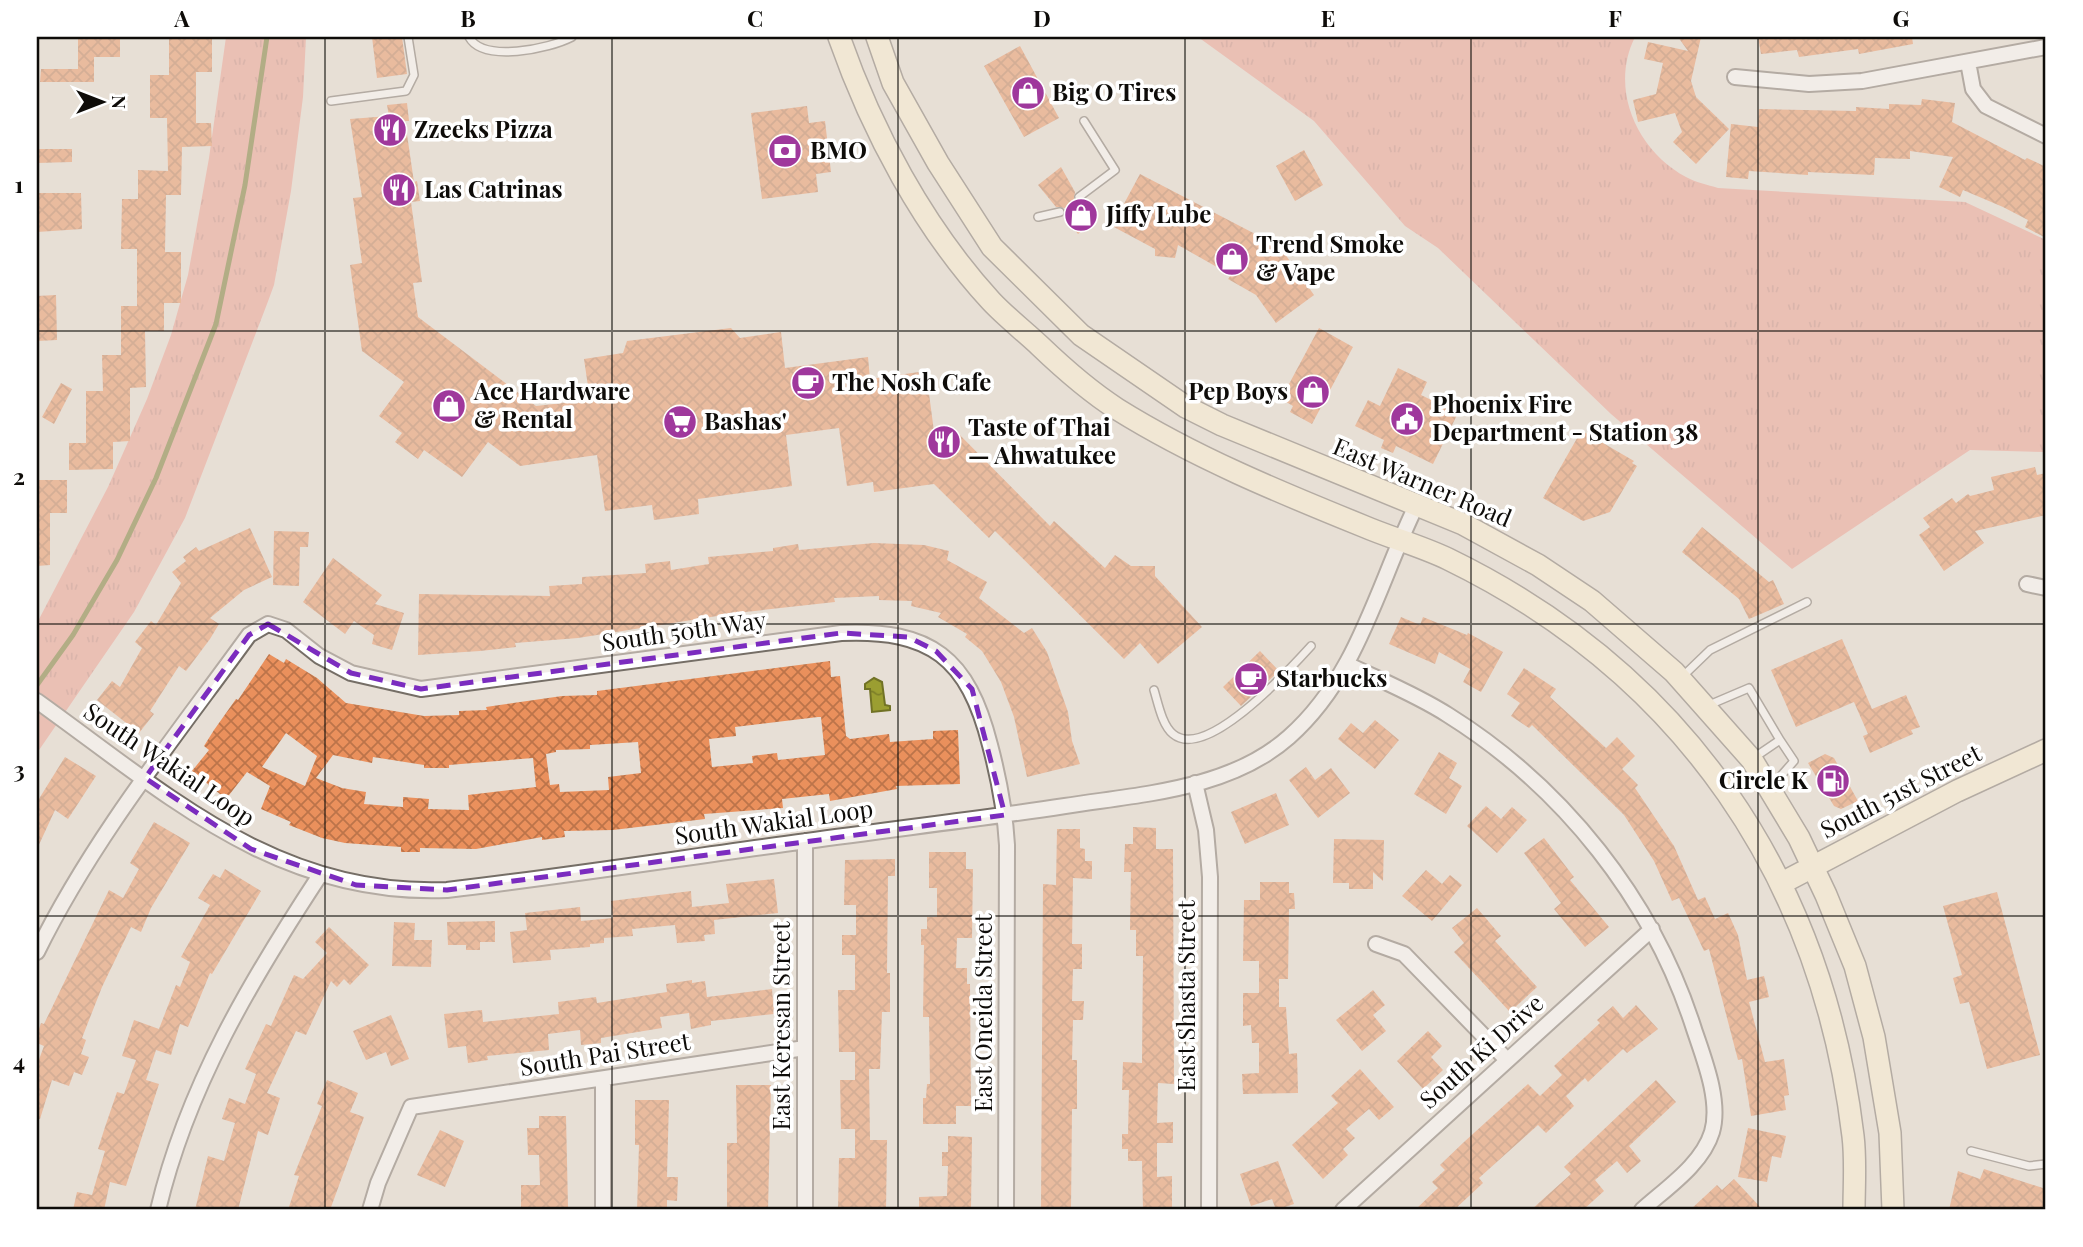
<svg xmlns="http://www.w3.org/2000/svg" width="2083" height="1247" viewBox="0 0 2083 1247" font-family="'Playfair Display',serif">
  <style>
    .grass { fill: url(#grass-tufts) }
    .water { fill: url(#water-ripples); stroke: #717225; stroke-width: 2 }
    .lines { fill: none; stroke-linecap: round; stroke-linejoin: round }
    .stream { stroke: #717225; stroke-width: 5 }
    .building { fill: url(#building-cross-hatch); fill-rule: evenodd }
    .lane-casing { stroke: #756e66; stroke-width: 10 }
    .street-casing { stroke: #756e66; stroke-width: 18 }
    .secondary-casing { stroke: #756e66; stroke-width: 24 }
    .lane { stroke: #fff; stroke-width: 7 }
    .street { stroke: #fff; stroke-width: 14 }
    .secondary { stroke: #fdf2d2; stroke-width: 21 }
    .marked { fill: none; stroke: #7b2cbf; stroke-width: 5; stroke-dasharray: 14 9; stroke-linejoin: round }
    .grid { fill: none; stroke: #0e0c09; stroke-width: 2; stroke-opacity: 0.55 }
    .labels { text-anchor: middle; stroke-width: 7; stroke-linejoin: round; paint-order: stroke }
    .poi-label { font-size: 24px; font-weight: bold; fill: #0e0c09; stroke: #fff; text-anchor: start }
    .street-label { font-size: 24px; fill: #0e0c09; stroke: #fff }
    .neatline { fill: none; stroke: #0e0c09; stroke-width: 2.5 }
    .grid-label { font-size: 23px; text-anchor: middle; font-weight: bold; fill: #0e0c09 }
  </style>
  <defs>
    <pattern id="grass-tufts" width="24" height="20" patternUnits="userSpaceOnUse" patternTransform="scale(1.75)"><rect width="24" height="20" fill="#ee9b8d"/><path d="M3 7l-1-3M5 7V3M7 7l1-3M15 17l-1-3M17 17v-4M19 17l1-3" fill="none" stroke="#cb8478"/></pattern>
    <pattern id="water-ripples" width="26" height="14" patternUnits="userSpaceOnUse" patternTransform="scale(1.75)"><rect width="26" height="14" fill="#9b9e31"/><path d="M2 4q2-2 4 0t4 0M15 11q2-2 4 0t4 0" fill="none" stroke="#7d7f28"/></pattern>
    <pattern id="building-cross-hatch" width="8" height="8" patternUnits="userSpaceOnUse" patternTransform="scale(1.75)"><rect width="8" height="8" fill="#ea905c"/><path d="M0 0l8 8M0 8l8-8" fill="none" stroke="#bc744a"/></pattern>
  </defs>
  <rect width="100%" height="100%" fill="#e7dfd6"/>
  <path class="grass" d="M226,37h80l-3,60 -12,94 -17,94 -7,19 -82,214 -51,94 -97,141v-130l71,-136 39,-88 24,-64 17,-60 21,-117z
    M1198,37h437c-26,52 2,114 51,140 9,5 22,8 32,11l247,14 81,38v212l-76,-2 -178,119 -181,-155 -173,-166 -33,-22 -91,-105z"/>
  <path class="water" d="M874,678l8,4 3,23 5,1v4l-18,2 -2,-23h-5v-5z"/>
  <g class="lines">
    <path class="stream" d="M37,685l36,-50 44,-75 39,-82 60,-154 29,-139 22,-148"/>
  </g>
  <path class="building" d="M78,37h42v20h-26v25h-54l1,-13h37z
    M169,37h43v35h-16v51h15l1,23 -30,1 -1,48h-15l-1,57h16v51h-17v28h-19l1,56 -16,1v53l-17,1v27l-44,1v-27h17v-52h17l-1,-36h19v-49h16v-57h-16l1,-50h16v-29l30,1 -1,-53h-17v-43h19z
    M372,37h30l5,37 -30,4z
    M1678,37h23l-10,44 5,16 33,32 -33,35 -23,-22 9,-10 -7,-19 -37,9 -5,-22 23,-6 7,-31 -19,-4 4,-17 40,9z
    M1758,37h154l1,7 -54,10 -1,-5 -59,8 -2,-7 -36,4z
    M1020,46l39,72 -35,19 -40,-71z
    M1922,99l33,4 -3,19 73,38 2,-2 19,9v71l-21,-11 3,-7 -25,-13 -40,-17 -3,7 -21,-10 14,-30 -43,-6v8l-35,-1 -1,17 -66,-3v3l-59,-4 -1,8 -22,-2 5,-53 27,3 1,-18 97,2v-4l33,2v-5l32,1z
    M407,103l2,18h-4l9,61 3,-1 3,20 -9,1 11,80 -9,1 5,34 118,89 54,-6 -6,-41 39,-6 4,-12 104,-13 9,10 41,-6 4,36 83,-11 2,22 56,-8 9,68 15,-14 100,101 4,-5 51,47 10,-13 16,11h24v10l47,51 -44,37 -18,-21 -16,16 -129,-128 -6,7 -55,-54 -60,8 -1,-10 -26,4 -8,-58 -53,7 6,51 -94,13 1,15 -45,6 -2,-15 -47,6 -8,-56 -77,11 -32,-24 -26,35 -38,-27 -6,9 -23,-17 7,-9 -23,-17 25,-34 -42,-31 -12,-86 12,-2 -9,-65 9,-1 -12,-78 39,-3 -2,-11z
    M807,106l2,17 16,-2 6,51 -15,2 2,18 -56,7 -11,-86z
    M37,149h35v13l-35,1z
    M1304,150l19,35 -28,16 -19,-35z
    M1061,167l14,25 -1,8 9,2 14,17 -19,15 -14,-17 1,-9 -9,-1 -18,-22z
    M1140,174l140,73 34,48 -38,28 -20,-28 -28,-16 3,-4 -53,-30 -3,13 -20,-2v-7l-43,-23z
    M37,193h44l1,36 -45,3z
    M56,295l1,45 -20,1v-45z
    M1319,328l34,19 -41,77 -22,-12 3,-6 -12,-7z
    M1398,368l29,14 -6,13 37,18 -25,51 -37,-18 -3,7 -12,-5 3,-8 -29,-14 13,-26 12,6z
    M61,383l11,6 -18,35 -12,-7z
    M1584,432l50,29 -2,2 5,3 -27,46 -27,9 -40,-23 37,-65z
    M2035,467l2,8 9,-2v42l-71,16 9,12 -40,28 -25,-36 11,-8 -7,-9 29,-20 4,5 12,-9 2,2 24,-6 -3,-13z
    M37,480h30v33h-17v52l-13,1z
    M1702,527l67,55 4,-2 11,24 -35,15 -10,-20 -57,-47z
    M250,528l22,49 -28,13 -34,28 9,6 -9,15 -24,32 -7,-5 -29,45 4,3 -15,19 -42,-33 15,-19 8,6 22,-39 -7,-6 16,-21 5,4 25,-42 -9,-11 14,-11 -3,-4 13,-10 3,4z
    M274,531l35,1 -1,15h-8l-1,39 -26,-1z
    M874,543l50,2 25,6 -2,9 40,22 -8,16 45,35 8,-5 15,24 21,60 4,29 8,23 -53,13 -13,-60 -13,-35 -19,-31 -17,-14 2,-3 -29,-17 3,-4 -30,-7 1,-5 -33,-1v-4l-45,2 1,4 -99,11 -158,25 -63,5 1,4 -36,4 -62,4 1,-61 131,2 -1,-10 33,-2v-7l64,-4 -1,-9 25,-3 1,9 38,-6 -1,-7 65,-6v-3l25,-4 1,6z
    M333,558l49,37 -7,9 29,9 -12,37 -20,-6 2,-9 -20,-14 -9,13 -42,-32z
    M1401,617l19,8 3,-8 44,18 1,-2 35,19 -22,40 -18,-10 7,-13 -31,-17 -4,12 -46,-20z
    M1842,639l30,70 34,-14 14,32 -9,3 2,4 -43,19 -7,-17 5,-2 -14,-32 -58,25 -25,-57z
    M1260,651l19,20 -38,35 -18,-19z
    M269,654l15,9 2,-4 31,19 29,25 78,13 35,-1v-4l28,-1 -1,-3 76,-11 35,-1v-4l233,-30 1,16 9,-1 6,60 4,3 39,-5 1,8 43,-3v-8l25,-1 2,54 -64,2 1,3 -67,12 -1,-7 -47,5 1,9 -79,6 1,5 -92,11 -49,1 1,6 -23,3v-3l-66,12 -56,-1v4h-19v-5l-56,-4 -23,-5 -33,-13 2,-3 -30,-13 9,-23 -23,-14 -21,27 -34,-28 17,-21 -5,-4 10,-16 22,-31 2,1zM818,717h3l4,38 -47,5 -1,-7 -25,3 1,7 -41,4 -3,-28 27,-3 -1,-9zM286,733l31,23 -12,30 -43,-19zM638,742l3,31 -33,4 1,13 -49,2 -1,-8 -9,1 -4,-31 10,-2v-2l34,-1v-4zM333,755l39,8 1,-6 51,8v3h25v-3l84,-7 3,29 -68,8 1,15 -41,-1 1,-10 -26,-2v10l-39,-3 2,-12 -24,-4 -26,-10z
    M1524,668l32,21 -6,8 56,51 11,-11 18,19 -13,13 16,16 -3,3 39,58 24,54 7,-3 10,22 13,-6 10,22 9,45 17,-4 5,21 -20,5 16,60 19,-3 5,36 -5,1 2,14 -35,6 -9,-57 -4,1 -29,-111 -5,2 -25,-53 -7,3 -18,-40 -30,-46 -92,-90 -3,3 -18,-12 9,-13 -13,-9z
    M1375,720l24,20 -24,29 -37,-30 13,-16 12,10z
    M1439,752l18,11 -8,15 13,8 -16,28 -32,-20z
    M1825,754l9,4 24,43 -17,8 -7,-3 -26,-43z
    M65,757l31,19 -28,43 -13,-9 -18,39v-47z
    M1306,767l9,13 16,-12 19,25 -32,25 -29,-38z
    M1276,793l13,32 -44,19 -14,-32z
    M1486,806l15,13 11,-12 15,13 -30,33 -30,-27z
    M154,822l36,21 -39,65 -10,24 -10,-5 -29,60 -20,51 4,2 -5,14 8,3 -7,18 -8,-3 -5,14 -17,-6 -12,39h-3v-54l7,-19 -7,-3v-8l4,-12 3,1 65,-134 14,8 16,-29 -9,-6z
    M1133,827l23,1v21h17l1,235 -16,-1 -1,40 16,-1v21h-16v34l15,-1v34h-29l-1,-49h-14v-12h-6v-15h6l1,-44h-7l1,-28 19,1 1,-107h-7v-26h-6l1,-58h-7l1,-28h8z
    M1057,829h23v19l5,1v12h7v18l-19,-1 -1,66h10v25h-9l-1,32h12l-1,19h-10l-1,40h5v49h-5l-1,101h-30l2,-326 13,1z
    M1544,838l30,39 -4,3 39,47 -24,20 -31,-38 7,-6 -37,-50z
    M1334,839l50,1 -1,41 -10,-9v17h-24v-6h-16z
    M929,852h37v17h7l-1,69h-15l-1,30h11v16h3l1,122h-15v18h-33v-26h3l1,-14h3l-1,-67h-6l1,-72h-3v-16h6v-12h10v-29h-8z
    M895,859v17h-7l-1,97h3v39h-8l-2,57h-11l1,71h17l-1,70h-48l1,-52h16v-29h-14l-1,-49h15v-28h-16l-1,-62h17v-35h-13v-20h14v-30h-12l1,-45z
    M225,869l36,22 -49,83 -2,-1 -22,54 -8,-3 -9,31 -15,-5 -10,30 13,4 -33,102 -16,-4 -6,28h-31l4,-18 15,3 13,-44 -7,-2 7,-22 12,-35 7,2 12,-34 -14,-4 12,-36 25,9 17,-44 4,2 10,-25 -9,-5 29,-52 -12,-7 15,-24 7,4z
    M1426,870l16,14 8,-9 12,10 -30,36 -30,-25z
    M774,879l4,34 -64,7 1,14 -11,1 1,6 -28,2 -2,-18 -43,4 1,7 -29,2v5l-14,1v3l-40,3 1,10 -38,3 -3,-31 17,-2 -2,-17 55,-6 1,14 32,-3 -2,-17 80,-10 1,16 37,-4 -3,-19z
    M1260,882h29v11h5l1,16h-6l-1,70h-9v28h7l3,47 8,-1 1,40 -55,1 -1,-20 17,-1v-30h-7l-1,-18 -8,1v-33h16v-32h-16l1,-61h16z
    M1997,892l43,163 -53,14 -18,-67 -9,2 -7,-26 9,-3 -19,-69z
    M1477,908l24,28 -6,5 42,46 -27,25 -56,-60 10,-9 -12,-15z
    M495,921v21h-15v8h-14v-5h-18l-1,-23z
    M394,922l21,1 -1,17h18l-1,27 -39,-1z
    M329,927l40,38 -19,20 -6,-6 -7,8 -6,-6 -25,54 -10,-4 -29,62 13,5 -12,37 -10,-4 -20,79h-43l13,-54 16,5 11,-38 -13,-4 7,-21 16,6 11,-30 -11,-5 21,-45 5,2 23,-51 9,4 24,-26 -12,-11z
    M692,980v3l13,-2 2,16 65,-8 2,25 -63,7v4l-20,4 -2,-16 -29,4 2,11 -61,10v5l-20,2 -1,-15 -32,4 1,16 -62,6 1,4 -20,3 -2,-17 -18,2 -4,-34 38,-4 1,12 76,-8 -1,-12 38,-5 1,6 70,-11 -1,-8z
    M1373,990l12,15 -12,10 13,16 -24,20 -26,-31z
    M1636,1005l22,24 -31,24 -4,-4 -35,33 -3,-4 -19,18 8,10 -28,27 -8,-8 -59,53 4,5 -29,27h-39l23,-22 -6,-6 13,-12 -5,-5 24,-23 64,-58 12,12 22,-21 -8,-9 46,-43 -3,-3 16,-14 10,12z
    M391,1015l18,44 -18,7 -5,-14 -20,8 -13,-29z
    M1428,1031l14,15 -11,11 12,13 -20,19 -26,-28z
    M1360,1069l34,38 -15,13 -10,-11 -23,20 9,9 -12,11 5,6 -25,24 -31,-34 46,-42 -7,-7z
    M327,1080l31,13 -8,19 14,5 -34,93h-42l11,-34 -5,-1 28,-69 -5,-2z
    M1656,1080l20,22 -47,44 12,15 -14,12 -10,-12 -22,19 9,11 -21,19h-52l40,-36 -7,-7z
    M736,1085h35l-3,125h-41v-67h10z
    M635,1100h34l-2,77h11l-1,24 -10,-1v10h-30l2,-65h-4z
    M539,1116h27l2,91h-12v3l-35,-3v-22h19l-1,-30h-11l-1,-27h12z
    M1748,1128l38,8 -5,22 -9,-2 -5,26 -29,-5z
    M440,1130l24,11 -19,46 -28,-12z
    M948,1136l24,1 -1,73h-52v-13l28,-1 1,-30h-6v-14h6z
    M1278,1161l16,43 -18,6 -4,-11 -21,7 -11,-32z
    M1984,1169l62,20v21h-97l9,-39 22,8z
    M1734,1179l29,31h-73l27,-25 5,5z"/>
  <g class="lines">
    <g class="lane-casing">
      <path id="lane" d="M469,37c14,26 80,12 103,0
        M331,101l75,-10 8,-16 -6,-38
        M1079,197l36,-27 -31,-49
        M1038,217l22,-5
        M1683,676l27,-26 97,-48
        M1154,690c4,13 8,35 19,44 33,28 118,-66 138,-88
        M1709,705l40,-17 31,52 -28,19
        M1772,786l22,-25 -14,-21
        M1971,1151l58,15 17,-2"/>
    </g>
    <g class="street-casing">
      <path id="street" d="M1968,62l5,27 13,17 60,30
        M1735,77l74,7 53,-3 184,-34
        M2027,584l19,4
        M1349,665c33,16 68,30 99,50 115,72 205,185 246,314 10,30 27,72 18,103 -10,33 -47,57 -70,78
        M37,701c130,93 240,196 410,189 120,-14 240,-33 360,-49 86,-12 172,-22 258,-35 76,-12 164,-16 224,-69 69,-61 88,-151 127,-231
        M1195,783l11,47 4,47 -1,333
        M1376,944l28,10 103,106
        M37,952c56,-114 138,-215 212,-317l19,-11 18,6 33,26 32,17 70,16 420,-56c90,-4 127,25 149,112 9,34 15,65 17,100l-1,365
        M158,1210c29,-123 93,-230 162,-335
        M370,1210l8,-27 33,-76 394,-59
        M603,1210v-131
        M805,1210v-369
        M1343,1210l309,-281"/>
    </g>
    <g class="secondary-casing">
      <path id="secondary" d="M839,37c33,94 84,190 152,264 15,16 33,30 49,45 23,22 49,45 77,63 77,48 162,83 246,117 28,12 58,20 85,33 236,115 374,318 405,577 3,24 1,50 1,74
        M877,37l16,46 45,80 54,84 89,88 105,72 36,18 241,99 75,41 54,36 82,71 78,88 47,78 27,57 29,71 19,71 16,96 3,77
        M1782,883l175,-92 89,-41"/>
    </g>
    <use href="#lane" class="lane"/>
    <use href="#street" class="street"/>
    <use href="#secondary" class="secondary"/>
  </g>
  <path d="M0 0H2083V1247H0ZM268,624l83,49 70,16 420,-56 67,4 28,14 36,38 33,126 -558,75 -91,-5 -105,-36 -106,-71 104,-143z" fill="#e7dfd6" fill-opacity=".55" fill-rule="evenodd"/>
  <path class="marked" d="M268,624l83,49 70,16 420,-56 67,4 28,14 36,38 33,126 -558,75 -91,-5 -105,-36 -106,-71 104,-143z"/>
  <path class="grid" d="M325,37v1173M612,37v1173M898,37v1173M1185,37v1173M1471,37v1173M1758,37v1173M37,331h2009M37,624h2009M37,916h2009"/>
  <defs>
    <g id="shop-disc" transform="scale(1.75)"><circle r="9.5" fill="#9f389c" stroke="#fff"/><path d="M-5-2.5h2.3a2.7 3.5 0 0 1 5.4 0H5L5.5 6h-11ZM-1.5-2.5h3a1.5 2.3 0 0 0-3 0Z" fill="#fff"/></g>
    <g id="restaurant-disc" transform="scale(1.75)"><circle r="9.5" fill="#9f389c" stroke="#fff"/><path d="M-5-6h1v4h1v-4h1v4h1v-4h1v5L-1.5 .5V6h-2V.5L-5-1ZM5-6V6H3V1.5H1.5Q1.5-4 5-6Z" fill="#fff"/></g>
    <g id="bank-disc" transform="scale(1.75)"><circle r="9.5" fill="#9f389c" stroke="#fff"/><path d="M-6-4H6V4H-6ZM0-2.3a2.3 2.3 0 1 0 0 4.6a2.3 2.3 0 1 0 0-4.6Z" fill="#fff"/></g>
    <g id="cafe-disc" transform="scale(1.75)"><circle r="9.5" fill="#9f389c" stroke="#fff"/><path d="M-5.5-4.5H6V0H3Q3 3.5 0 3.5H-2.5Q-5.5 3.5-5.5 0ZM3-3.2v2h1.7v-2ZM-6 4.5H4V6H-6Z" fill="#fff"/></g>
    <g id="civic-disc" transform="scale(1.75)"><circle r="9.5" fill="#9f389c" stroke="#fff"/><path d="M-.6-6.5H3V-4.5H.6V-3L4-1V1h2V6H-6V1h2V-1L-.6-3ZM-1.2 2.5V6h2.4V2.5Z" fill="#fff"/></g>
    <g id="supermarket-disc" transform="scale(1.75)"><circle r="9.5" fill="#9f389c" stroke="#fff"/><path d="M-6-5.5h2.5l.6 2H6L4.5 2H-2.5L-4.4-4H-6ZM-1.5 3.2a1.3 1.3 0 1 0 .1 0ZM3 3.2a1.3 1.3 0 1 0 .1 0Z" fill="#fff"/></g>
    <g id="fuel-disc" transform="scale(1.75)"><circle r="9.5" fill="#9f389c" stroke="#fff"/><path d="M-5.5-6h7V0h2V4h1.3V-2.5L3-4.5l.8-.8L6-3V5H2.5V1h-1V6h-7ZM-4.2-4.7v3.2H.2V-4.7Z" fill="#fff"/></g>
  </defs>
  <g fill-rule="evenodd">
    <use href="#shop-disc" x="1028" y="93"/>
    <use href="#restaurant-disc" x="390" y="130"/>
    <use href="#bank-disc" x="785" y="151"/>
    <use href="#restaurant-disc" x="399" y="190"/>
    <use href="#shop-disc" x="1081" y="215"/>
    <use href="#shop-disc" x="1232" y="259"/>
    <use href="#cafe-disc" x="808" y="383"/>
    <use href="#shop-disc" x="1313" y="392"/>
    <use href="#shop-disc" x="449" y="406"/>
    <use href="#civic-disc" x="1407" y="419"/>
    <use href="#supermarket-disc" x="680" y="422"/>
    <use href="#restaurant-disc" x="944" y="442"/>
    <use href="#cafe-disc" x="1251" y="679"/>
    <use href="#fuel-disc" x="1833" y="781"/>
  </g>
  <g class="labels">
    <g class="poi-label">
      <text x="1052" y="101">Big O Tires</text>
      <text x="414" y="138">Zzeeks Pizza</text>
      <text x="810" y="159">BMO</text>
      <text x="424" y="198">Las Catrinas</text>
      <text x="1106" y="223">Jiffy Lube</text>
      <text x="1256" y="253">Trend Smoke<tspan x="1256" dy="28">&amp; Vape</tspan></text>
      <text x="832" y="391">The Nosh Cafe</text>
      <text x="474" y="400">Ace Hardware<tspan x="474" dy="28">&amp; Rental</tspan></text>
      <text x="1288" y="400" text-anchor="end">Pep Boys</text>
      <text x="1432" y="413">Phoenix Fire<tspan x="1432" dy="28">Department - Station 38</tspan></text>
      <text x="704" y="430">Bashas'</text>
      <text x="968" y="436">Taste of Thai<tspan x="968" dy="28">— Ahwatukee</tspan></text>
      <text x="1276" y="687">Starbucks</text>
      <text x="1808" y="789" text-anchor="end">Circle K</text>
    </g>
    <g class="street-label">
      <text transform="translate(1422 483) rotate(23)" y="8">East Warner Road</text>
      <text transform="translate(684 632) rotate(-8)" y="8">South 50th Way</text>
      <text transform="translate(169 765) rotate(34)" y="8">South Wakial Loop</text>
      <text transform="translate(1901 792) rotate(-27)" y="8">South 51st Street</text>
      <text transform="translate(774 823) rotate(-8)" y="8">South Wakial Loop</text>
      <text transform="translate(1187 996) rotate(-90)" y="8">East Shasta Street</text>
      <text transform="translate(984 1013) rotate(-90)" y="8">East Oneida Street</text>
      <text transform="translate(782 1026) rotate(-90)" y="8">East Keresan Street</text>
      <text transform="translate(1482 1052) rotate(-42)" y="8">South Ki Drive</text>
      <text transform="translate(605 1055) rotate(-9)" y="8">South Pai Street</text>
    </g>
  </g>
  <rect width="2083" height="1247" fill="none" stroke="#ffffff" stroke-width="77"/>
  <g transform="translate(102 102) rotate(90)" stroke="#ffffff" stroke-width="5" paint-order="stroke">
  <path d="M0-5L12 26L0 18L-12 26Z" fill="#0e0c09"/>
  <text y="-10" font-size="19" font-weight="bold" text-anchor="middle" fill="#0e0c09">N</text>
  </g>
  <rect x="38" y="38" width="2006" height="1170" class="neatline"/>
  <g class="grid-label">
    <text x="182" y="27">A</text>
    <text x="468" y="27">B</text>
    <text x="755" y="27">C</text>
    <text x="1042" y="27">D</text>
    <text x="1328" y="27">E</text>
    <text x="1615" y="27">F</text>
    <text x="1901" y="27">G</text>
    <text x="19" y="193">1</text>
    <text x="19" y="485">2</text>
    <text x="19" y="778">3</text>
    <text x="19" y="1070">4</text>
  </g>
</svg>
